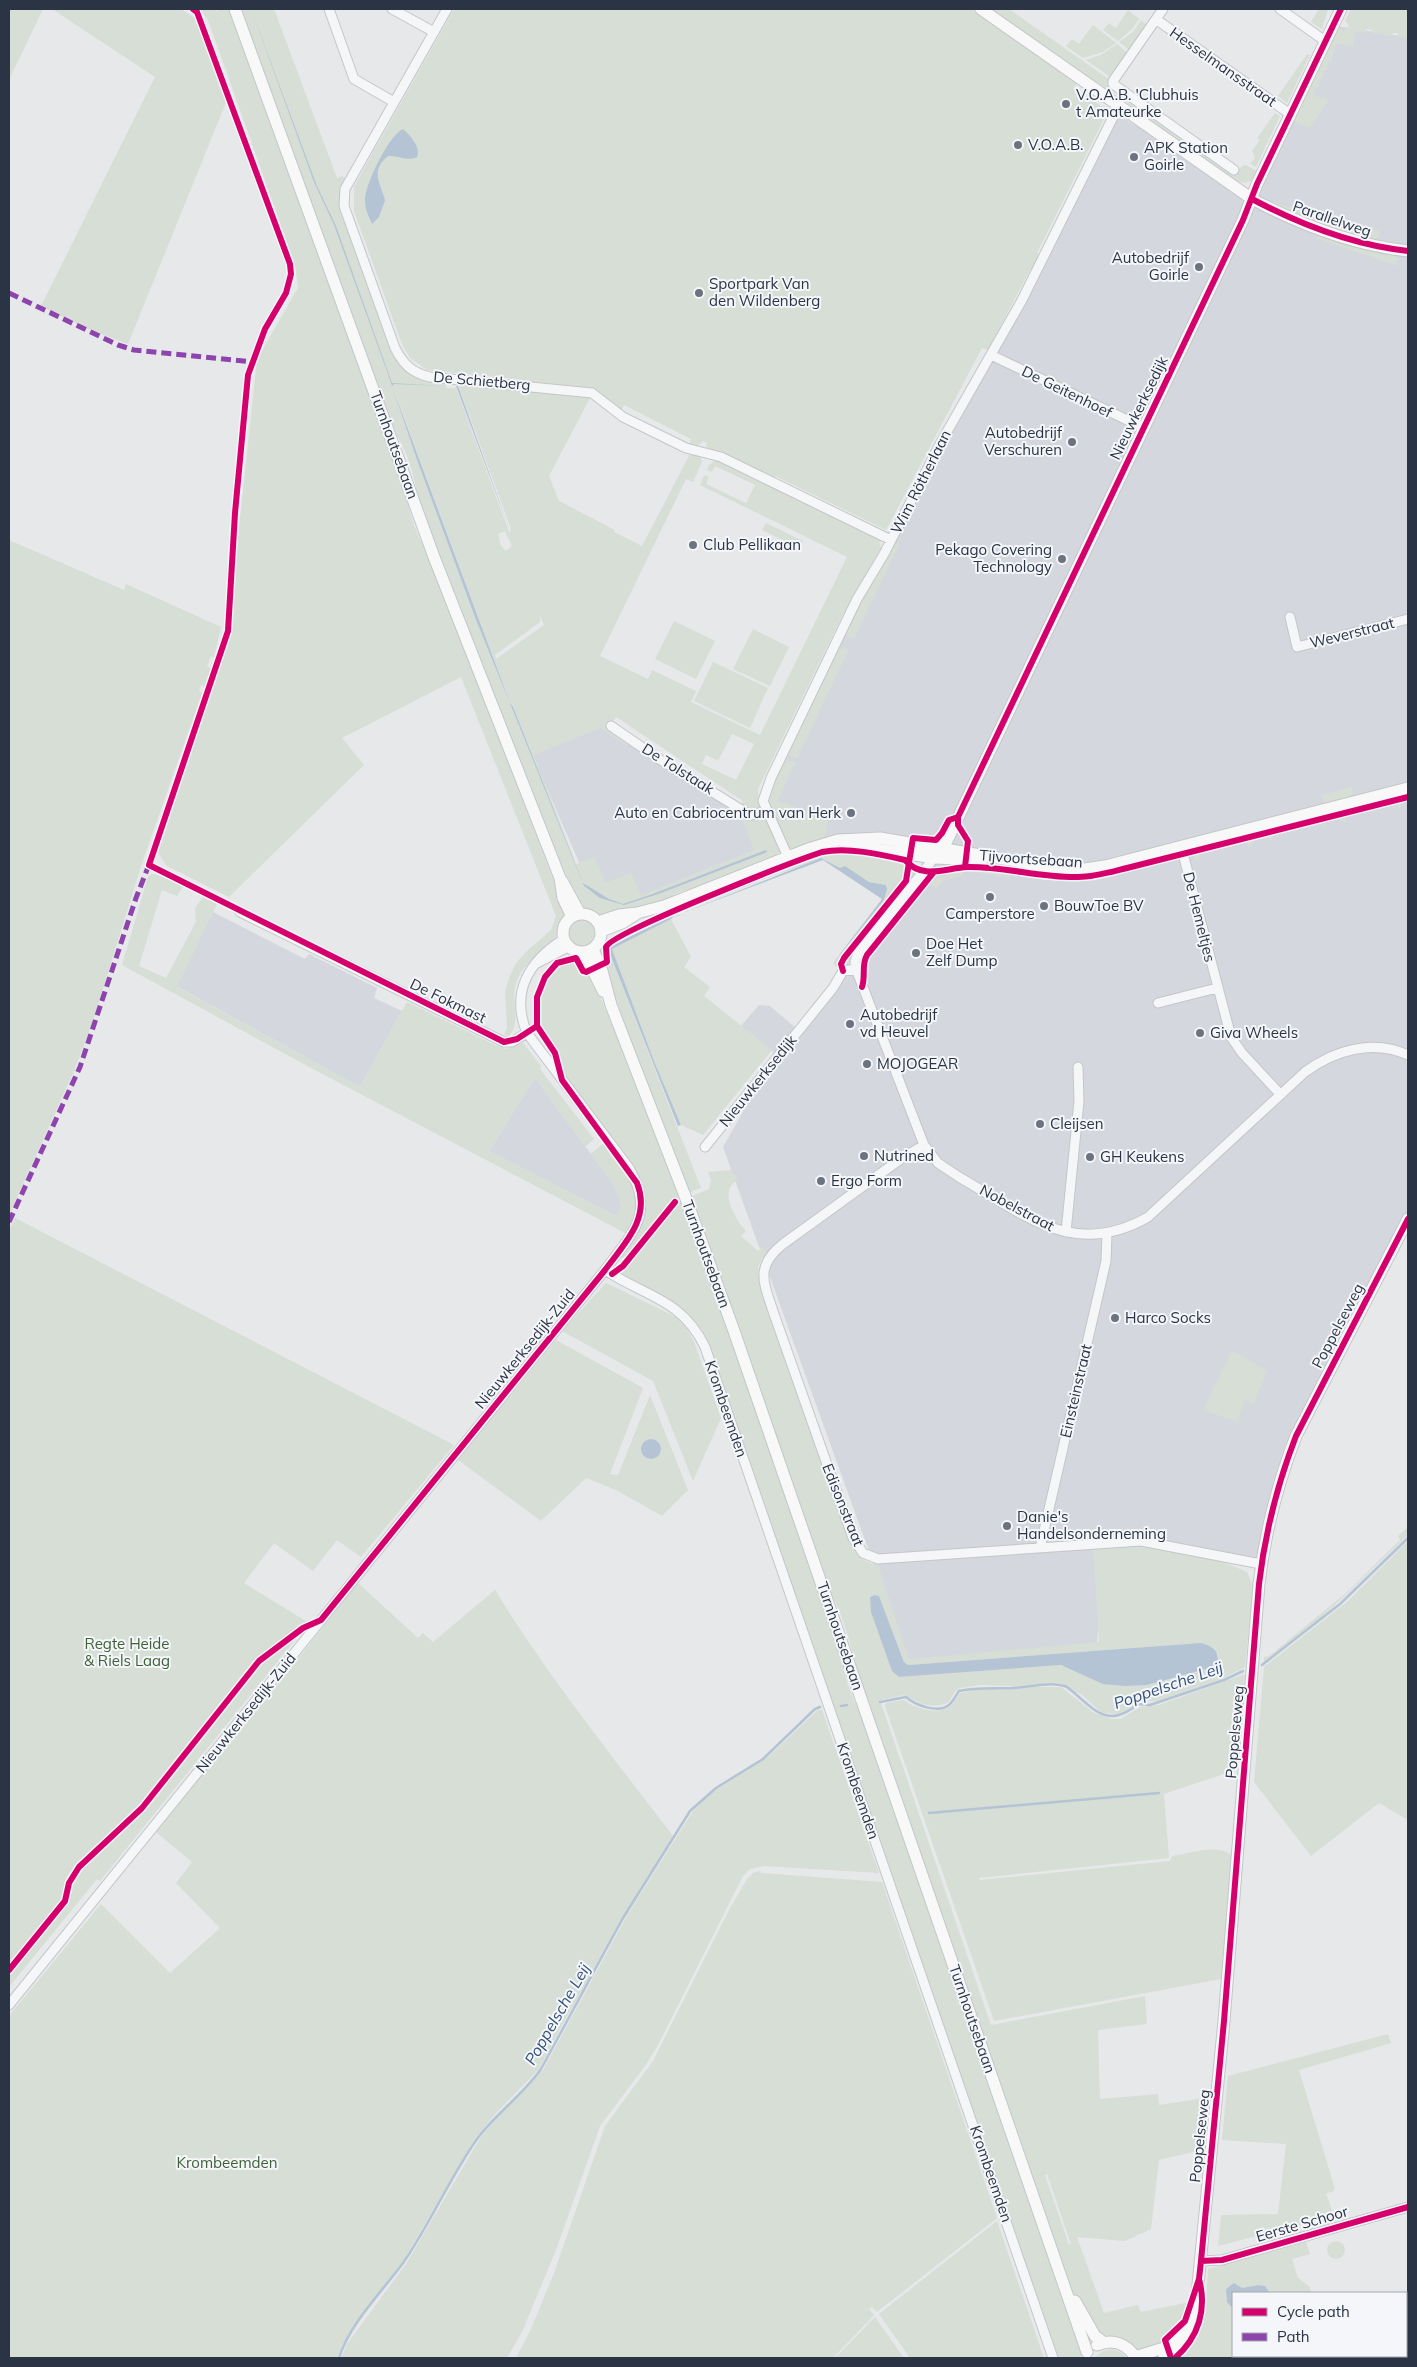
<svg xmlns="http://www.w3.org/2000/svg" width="1417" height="2367" viewBox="0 0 1417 2367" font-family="Mulish,sans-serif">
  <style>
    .built { fill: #d4d7dd }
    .green { fill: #d6ded6; fill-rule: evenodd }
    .water { fill: #b4c4d5 }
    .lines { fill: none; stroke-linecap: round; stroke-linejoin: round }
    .stream { stroke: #b4c4d5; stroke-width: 2.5 }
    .street-casing { stroke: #c4c6c8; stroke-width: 11 }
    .secondary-casing { stroke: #c4c6c8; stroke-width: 13 }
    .street { stroke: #f5f6f7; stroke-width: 9 }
    .secondary { stroke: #f8f8f8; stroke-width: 11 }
    .quiet { stroke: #8e44ad; stroke-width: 5; stroke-dasharray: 10 5; stroke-linecap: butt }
    .cycleway-casing { stroke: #f4f6f9; stroke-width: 9 }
    .cycleway { stroke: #d6006c; stroke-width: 6 }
    .poi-dot { fill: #6c737f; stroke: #f4f6f9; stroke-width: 2 }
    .labels { text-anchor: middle; stroke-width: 4; stroke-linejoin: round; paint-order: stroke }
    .street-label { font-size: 15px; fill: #2b3445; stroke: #f4f6f9 }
    .poi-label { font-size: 15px; fill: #2b3445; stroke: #f4f6f9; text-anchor: start }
    .park-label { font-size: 15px; fill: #3f6138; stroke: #f4f6f9 }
    .water-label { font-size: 16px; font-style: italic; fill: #34527a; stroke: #f4f6f9 }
  </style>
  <rect width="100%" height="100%" fill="#e6e8ea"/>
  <path class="built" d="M1336,26l72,11v1181l-108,201 -41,139 -155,-25 -7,111 -188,18 -186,-515 53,-93 -35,-28 18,-21 11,1 27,23 136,-169 -38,-9 -101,-4 -192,68 -70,-161 68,-29 145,86 22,-16 63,-140 288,-540 135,79z
    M213,912l92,47 4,-5 68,34 -3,10 28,13 -42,76 -184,-101z
    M535,1078l78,106 9,22 -6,10 -127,-65z"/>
  <path class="green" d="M9,9h34l-34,71z
    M52,9h129l18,12 28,79 -99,244 -40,-15 -47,-23 114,-229z
    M200,9h13l5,3v-3h12l174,476c5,26 11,50 26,72l135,354c0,34 -40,43 -49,72 -6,19 6,38 -7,53l-5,-1 3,-7 -2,-36 4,-14 7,-15 10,-11 25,-22 5,-14 -95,-239 -119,61 22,27 -135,132 -62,-31 -9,-13 69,-211 30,-283 41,-71 -3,-23 -12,-34 -75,-211z
    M240,9h34l63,169 5,-2 5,3 -7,16 1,11 62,160 43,15v7h10l53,144 2,-1 -1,-5 -53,-144 134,14 -42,80 10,25 56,29 -1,2 28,14 48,-92 10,2 2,6 -9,20 -7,-3 -86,177 48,23 4,-9 44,21 -5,11 69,33 87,-178 -147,-72 4,-10 5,2 -3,7 40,19 9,-18 -40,-19 -3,6 -5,-2 2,-5 9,-6 161,79 2,10 -37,64 -86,177 1,17 -6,5 -12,-6 2,-4 -127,-84 -8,11 24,16 -5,2 -27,-18 -66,27 42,109 19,-7 10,26 26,-10 10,22 113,-45 -11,-28 -19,-13 3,-4 23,14 11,-1 6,3 12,28 -3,8 -104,38 1,3c-16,6 -57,18 -73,18 -7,0 -16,-6 -20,-11 -62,-132 -111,-270 -162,-406 -4,-25 -10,-47 -24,-68zM393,387l117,316 3,4 29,77 -66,-164 -59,-160zM505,531l7,15 -6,5 -5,-5 -3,-12zM540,616l4,9 -48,34 -1,-4 45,-33zM732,734l22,10 -18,36 -34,-16 4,-9 12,6zM766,850v2l-105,41 -37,12 -24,-7 -14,-10 -6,-10c9,12 27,22 43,26l27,-9z
    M454,9h518l105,74 -3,4 34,24 -71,142 3,2 -7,14 -3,1 -42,80 -6,-2 -96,182 -111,-54 -2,3 -67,-32 1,-4 -4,-2 -6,6 -8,-2 2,-6 -67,-34 -3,6 -20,-16 -84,-13 -1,-3 -89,-9 -17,-12 -8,-14 -48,-133v-24l8,-15z
    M989,9h20l101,71 -2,4 2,2 -2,3 -19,-11z
    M1319,9h9l-6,20 -11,-7z
    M1351,9h57v30l-10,-2v-4h-6l-1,3 -19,-3v-3l-6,-1 -1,4 -9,-2 -3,16 -17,-3 -5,18 -3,-1 -1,9h-3l-1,8h-3l-1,9h-3l-2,9 15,3 -19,29 -17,-7 45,-94 5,4 5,-3v-4l-3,-3z
    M1128,10l11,9 -7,10 -14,12 -15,-11 6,-7 7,5z
    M1141,20l8,7 -18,24 -12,-9 14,-10z
    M1093,25l23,18 -13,9 -20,6 -17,-12 6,-7 7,5z
    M1117,44l12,10 -17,24 -26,-18 15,-5z
    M1307,54l3,1 -23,48 -9,-7z
    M1126,98l110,75 6,-7 4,-1 11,6 -5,9 -7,3 -8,-1 -82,-56 -31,-26z
    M1275,113l5,3 -24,51 -6,-3 5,-6 -3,-7 8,-11 -3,-2z
    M1274,202l62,21 44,8v5l-6,5 -54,-16 -47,-21z
    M1318,236l33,10 45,9 2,11 -83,-28z
    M766,523l37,18 -4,7 -37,-18z
    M9,540l115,50 2,-6 95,43 -7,30 -3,-1 -4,10 4,3 -6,17 -4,-1 -2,6 3,2 -61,173 -48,155 -19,50 -65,144z
    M893,542l6,3 -45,94 -11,-5 17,-35z
    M674,621l41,20 -19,38 -41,-20z
    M753,629l36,18 -19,39 -37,-17z
    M844,648l5,1 -52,110 -11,-6 49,-103z
    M713,662l55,26 -18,40 -56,-27z
    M784,758l11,5 -17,38 51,17 -5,21 -27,10 -9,-3 -20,-48z
    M1352,787l1,5 -5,7 -20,5 -5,-2 -1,-7z
    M1401,801l1,4 -3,4 -3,-6 -21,6 1,6 -3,-6 -28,7 1,7 -6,-3 -1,-4z
    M1325,820l1,6 -3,2 -3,-5 -24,6 1,6 -3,-6 -22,6v6l-6,-3 -1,-3z
    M1253,838l1,5 -3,4h-3l-1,-6 -15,4v6l-3,-5 -30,8 1,6 -5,1 -2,-7z
    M837,852l65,9 5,6 -2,13 -63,79 -3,11 -6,-7 51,-63 3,-11 -1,-4 -17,-3 -24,-16 -5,2 -16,-9 -50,16 -86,35 -1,3 -2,-4 134,-54z
    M909,868l10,2 -64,80 -7,16h-4v-6l63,-78z
    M963,869l49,3 -1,4 -4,2 -43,-8 -2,6 -18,4 -7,9 -10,-7 6,-7 15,3 1,-2 -7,-3z
    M155,874l28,12 -6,10 -15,-6 -23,76 27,12 30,-56 -1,-14 8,-11 14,7 -40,83 183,100 47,-85 88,43 11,4 17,-6 18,23 -1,3 54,70 -9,8 -50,-69 -46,73 127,65 6,-10 -9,-22 -23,-30 14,-11c24,32 43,51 25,92l-318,-167 -189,-103 25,-85 2,-5z
    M678,911l2,5c-23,0 -48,19 -69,29l-3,4 93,239 -13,5 -84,-226 6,-5 -3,-13 5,-7z
    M671,919l20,38 -7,10 26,20 -6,9 68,54 -69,85 -22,-10 -27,-64 -42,-112z
    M569 933a13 13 0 1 1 26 0a13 13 0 1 1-26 0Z
    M576,960l5,13h8l14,30 77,193 -10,8 -44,54 -8,-1 23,-31 4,-16 -3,-24 -7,-15 -69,-92 -11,-30 -15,-22 -1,-8v-21l11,-24 9,-9z
    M731,1170l7,8c-3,4 -8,8 -9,13 -3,12 9,32 17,40l-5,5 17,15 4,-4 4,4 -8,16 1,16 90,258c6,14 14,21 29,24l31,94 190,-17 -6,-95 47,-1 81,15 26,11 6,13 -8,82 -23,12 -64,22 -20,1 -17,12 -19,-1 -20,-18 -22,-12 -47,3 -33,-1 -19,3 -6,3 -6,11c-16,8 -30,2 -44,-7l-25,5 111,325 154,-29 2,28 -49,6 2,69 58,-5 1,11 46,-7 -4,52 -42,10 -8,69 -26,12 -48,-4 27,76 34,-8 3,7 49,-10c-5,16 -11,25 -26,36v4l-22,9 -40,-14 -23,-32 -12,-26 -212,-615c-6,-27 -13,-52 -27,-75l-138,-392 19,-8 2,-8 -3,-9zM875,1595l4,1 25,66 4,3 292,-22 18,11v6l-8,8 -63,17 -76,-16 -10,-4 -162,12 -7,-7zM1047,2174l24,70 -2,1 -24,-70z
    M682,1200l156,443c5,27 11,53 26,76l120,354 99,279 -2,6h-25l-307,-890 -61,-152 -23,-19 -49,-24 10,-7 48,-60z
    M15,1218l439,227 -93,112 -24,-17 -24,31 -39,-28 -30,40 65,40 -5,6 -4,-1 -4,5 3,2 -199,246 -3,-2 -88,108v-756z
    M606,1283l70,34 8,6 10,19 27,76 -28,63 -40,-100 -91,-50z
    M556,1340l87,48 -33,86 8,1 32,-80 38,95 -26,26 -46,-26 -30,-12 -45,43 -83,-61z
    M1232,1350l35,21 -13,33 -9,-4 -8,22 -34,-12z
    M1408,1527v8l-86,82 -58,46v-6l5,-1 77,-63 54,-53 -2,-4z
    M1408,1541v279l-29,-17 -68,53 -57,-74 10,-115 84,-66z
    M358,1583l60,55 5,-5 10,9 62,-52c53,86 117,166 178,246l-107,182 -27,51 -42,43 -21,25 -73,124 -60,83 -6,14h-328v-342l92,-112 69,69 50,-45 -44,-45 16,-21 -35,-29 -1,-4 102,-120z
    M1245,1674l-9,96 -72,24 5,64 -190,20 1,2 190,-19 2,-5c16,-2 46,-13 59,-1l-10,124 -227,42 -109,-315 1,-3 18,-3c10,8 34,16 47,6 3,-3 6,-9 9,-13l24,-5 18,2 27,-3h32l33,26 18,6h9l19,-12 19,-2z
    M818,1710h4l57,163 -115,-7 -14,3 -7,7 -85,169 -13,21 -45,60 -44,124 -34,82 -15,26h-166l6,-14 59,-80 75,-127 19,-23 43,-44 85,-156 65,-103 15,-16 61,-39z
    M760,1871l1,2 121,9 115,336 -120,94 -5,-5 -3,2 5,6 -41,43h-317l15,-29 23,-56 51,-147 48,-65 75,-149 19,-33 6,-6z
    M1388,2034l3,9 -92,27 36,119 -3,3 -6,1 8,23 -116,30 3,-31 57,-1 8,-70 -64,-4 6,-64z
    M997,2221l47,137h-134l-31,-44z
    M1327 2250a9 9 0 1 1 18 0a9 9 0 1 1-18 0Z
    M1306,2242l4,12 -18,5 6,19 12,9 1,6h-41l-5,-7 -7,-1 -16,3 -8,-5 -7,19 6,7v47h35v2h-90c17,-16 23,-32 26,-55l2,-1 2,-33z
    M875,2317l29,41h-69z
    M1113,2349l9,4 5,5h-33l9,-7z"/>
  <path class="water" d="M251,9l66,177 19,40 56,157 53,3 -51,-2 -2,2 118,317 3,4 70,176 26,16 14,5 27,-9 116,-45 1,2 -106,41 -37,12 -24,-7 -16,-12 -108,-266 -59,-160 -29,-86 -54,-149 -20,-43z
    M403,129c7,7 18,17 14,28 -10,5 -18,-2 -29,-1 -18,15 -8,26 -3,44l-6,17 -7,7c-3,-7 -7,-15 -7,-23 -1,-15 24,-66 38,-72z
    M456,386h2l52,145z
    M821,858l19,10 5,-2 24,16 17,3 1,4 -3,11 -51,63 49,-64 -59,-39 -135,51z
    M672,916h2l-3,3 -59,30 42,112 27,64 -3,1 -70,-177 3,-4z
    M641 1449a10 10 0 1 1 20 0a10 10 0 1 1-20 0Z
    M875,1595l4,1 25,66 4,3 292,-22c10,2 18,6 18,17l-8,8 -63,17 -22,1 -22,-2 -42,-19 -162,12 -7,-6 -21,-59 -1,-15z
    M1234,2283l8,5 16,-3 7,1 5,7h-37v16l-6,-7 -1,-13z"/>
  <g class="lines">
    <path class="stream" d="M1262,1665l78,-61 68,-66
      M880,1702l26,-5c9,8 32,17 43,8 4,-3 7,-10 10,-14 19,-4 35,-2 54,-3 16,-1 39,-7 54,-1 26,20 39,44 71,17l12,1 74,-25 19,-9
      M841,1706l6,-1
      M929,1813l230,-20
      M339,2358c11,-35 42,-65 64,-95 27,-39 46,-84 74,-124 19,-26 46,-44 64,-70l82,-151 67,-107 26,-23 47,-29 52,-50 5,-2"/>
    <g class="street-casing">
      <path id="street" d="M329,9l25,70 40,23
        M392,9l42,23
        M447,9l-102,180 -1,17 51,142c8,16 17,25 35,29l162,16 31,24 63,31 35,9 170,83
        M1163,9l-50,72v3l121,86
        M1280,9l45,32
        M1157,20l133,94
        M991,355l153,73
        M1290,617l7,30 111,-28
        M611,726l48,33 86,53 7,3 16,-4
        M1181,846l50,191 11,16 38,41
        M788,857l-25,-56 8,-23 86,-179 27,-45 56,-110 82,-144 97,-195
        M934,858l-76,95 -3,9 1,7 68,176 14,18 21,14c65,37 114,83 189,40l157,-145c30,-22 68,-33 103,-17
        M240,912l264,130h8l15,-9
        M537,963l31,-16
        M1158,1003l59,-15
        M924,1145l-22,13 -119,86c-29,23 -19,39 -9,70l79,224 10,15 15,6 263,-18 120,23
        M705,1147l128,-159 10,-17 13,-2
        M1066,1232l13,-131 -1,-34
        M605,1270c41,27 77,29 100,77l348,1011
        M1040,1548l66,-287 1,-27
        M9,2005l596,-735c27,-37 51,-56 24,-102l-102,-135c-17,-41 2,-72 37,-94
        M1201,2261l21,-1 186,-53"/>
    </g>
    <g class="secondary-casing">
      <path id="secondary" d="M235,9l199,548 126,321 3,20 9,19
        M981,9l271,190c49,26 100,46 156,52
        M845,844l89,14 48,2
        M934,858l11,-13 298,-625 14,-36 84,-175
        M562,881l18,33
        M563 933a19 19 0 1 1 38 0a19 19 0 1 1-38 0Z
        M598,922l21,-7 18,-2 27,-7 144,-57 30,-9 42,-2 177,30 28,1 20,-3 303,-78
        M601,931l21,-8 14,-9
        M593,949l9,22 9,34 74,191 49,135 353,1021
        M584,952l19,39
        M1075,2301l20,35 8,6
        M1097,2345c16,-7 30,-1 39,13
        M1135,2357l32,-10 16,-15
        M1164,2358c22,-11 29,-30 32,-53l28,-284 35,-437c6,-51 18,-99 37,-148l112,-217"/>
    </g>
    <use href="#street" class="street"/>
    <use href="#secondary" class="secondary"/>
    <path class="quiet" d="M9,293l109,52 16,5 119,12
      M9,1222l71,-155 56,-169 14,-36"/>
    <g class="cycleway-casing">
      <path id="cycleway" d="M193,9l4,3 93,252 1,10 -5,19 -21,36 -17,46 -13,138 -7,118 -79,234 355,177 13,-3 20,-13
        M1252,199c49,26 100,46 156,52
        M965,867l3,-26 -10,-16v-8l285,-597 14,-36 84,-175
        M843,971l-2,-7 3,-6 62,-77 7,-43 23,2 6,-7 7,-13 9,-3
        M862,987c4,-11 -1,-22 5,-32l66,-82
        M612,1274l11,-8 52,-64
        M9,1970l56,-69 4,-18 10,-16 63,-59 117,-147 44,-33 18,-8 284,-350c20,-27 46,-52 32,-87l-75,-103 -7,-27 -18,-27v-29l8,-20 12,-14 19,-5 7,13 3,1 21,-10 -1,-15c6,-15 189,-86 216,-95 26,-5 57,2 83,8 17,20 41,8 62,7 37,-1 73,11 111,10 17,0 33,-5 49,-9l281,-71
        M1201,2261l21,-1 186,-53
        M1170,2355l-5,-15 20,-19 14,-42 2,-18 23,-240 35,-437c6,-51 18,-99 37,-148l112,-217
        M1175,2358c24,-21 32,-49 24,-79"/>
    </g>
    <use href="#cycleway" class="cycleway"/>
  </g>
  <g class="poi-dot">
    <circle cx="1066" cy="104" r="5"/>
    <circle cx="1018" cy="145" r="5"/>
    <circle cx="1134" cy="157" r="5"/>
    <circle cx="1199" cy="267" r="5"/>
    <circle cx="699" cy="293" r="5"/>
    <circle cx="1072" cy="442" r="5"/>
    <circle cx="693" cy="545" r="5"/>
    <circle cx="1062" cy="559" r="5"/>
    <circle cx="851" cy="813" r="5"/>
    <circle cx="990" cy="897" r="5"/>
    <circle cx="1044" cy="906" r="5"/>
    <circle cx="916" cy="953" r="5"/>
    <circle cx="850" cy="1024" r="5"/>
    <circle cx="1200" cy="1033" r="5"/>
    <circle cx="867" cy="1064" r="5"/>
    <circle cx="1040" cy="1124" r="5"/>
    <circle cx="864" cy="1156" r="5"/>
    <circle cx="1090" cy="1157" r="5"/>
    <circle cx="821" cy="1181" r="5"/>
    <circle cx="1115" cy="1318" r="5"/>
    <circle cx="1007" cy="1526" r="5"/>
  </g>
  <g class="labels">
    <g class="street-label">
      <text transform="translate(1223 67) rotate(35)" y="5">Hesselmansstraat</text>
      <text transform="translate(1332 219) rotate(19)" y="5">Parallelweg</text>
      <text transform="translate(482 381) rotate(5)" y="5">De Schietberg</text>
      <text transform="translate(1067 392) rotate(26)" y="5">De Geitenhoef</text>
      <text transform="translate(1139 408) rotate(-64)" y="5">Nieuwkerksedijk</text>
      <text transform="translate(394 445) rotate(70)" y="5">Turnhoutsebaan</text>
      <text transform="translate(921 482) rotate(-63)" y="5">Wim Rötherlaan</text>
      <text transform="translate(1352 633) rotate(-14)" y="5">Weverstraat</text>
      <text transform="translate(678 769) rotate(32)" y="5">De Tolstaak</text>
      <text transform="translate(1031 859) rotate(4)" y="5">Tijvoortsebaan</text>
      <text transform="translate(1199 917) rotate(76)" y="5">De Hemeltjes</text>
      <text transform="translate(448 1001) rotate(26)" y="5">De Fokmast</text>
      <text transform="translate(758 1081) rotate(-51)" y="5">Nieuwkerksedijk</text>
      <text transform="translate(1017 1208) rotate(28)" y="5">Nobelstraat</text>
      <text transform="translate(706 1254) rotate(70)" y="5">Turnhoutsebaan</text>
      <text transform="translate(1338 1326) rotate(-62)" y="5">Poppelseweg</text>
      <text transform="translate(525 1349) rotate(-51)" y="5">Nieuwkerksedijk-Zuid</text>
      <text transform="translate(1076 1391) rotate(-77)" y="5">Einsteinstraat</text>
      <text transform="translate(726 1409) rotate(71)" y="5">Krombeemden</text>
      <text transform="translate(843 1505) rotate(68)" y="5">Edisonstraat</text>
      <text transform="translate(840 1636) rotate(71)" y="5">Turnhoutsebaan</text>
      <text transform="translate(246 1713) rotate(-51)" y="5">Nieuwkerksedijk-Zuid</text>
      <text transform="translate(1235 1732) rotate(-85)" y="5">Poppelseweg</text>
      <text transform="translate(858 1791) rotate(71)" y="5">Krombeemden</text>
      <text transform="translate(972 2019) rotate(71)" y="5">Turnhoutsebaan</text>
      <text transform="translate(1200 2136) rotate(-84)" y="5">Poppelseweg</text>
      <text transform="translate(991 2174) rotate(71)" y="5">Krombeemden</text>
      <text transform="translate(1302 2224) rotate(-16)" y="5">Eerste Schoor</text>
    </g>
    <g class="poi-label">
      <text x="1076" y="100">V.O.A.B. 'Clubhuis<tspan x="1076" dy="17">t Amateurke</tspan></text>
      <text x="1028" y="150">V.O.A.B.</text>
      <text x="1144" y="153">APK Station<tspan x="1144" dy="17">Goirle</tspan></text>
      <text x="1189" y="263" text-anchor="end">Autobedrijf<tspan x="1189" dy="17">Goirle</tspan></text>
      <text x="709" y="289">Sportpark Van<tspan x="709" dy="17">den Wildenberg</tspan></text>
      <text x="1062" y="438" text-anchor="end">Autobedrijf<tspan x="1062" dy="17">Verschuren</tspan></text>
      <text x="703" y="550">Club Pellikaan</text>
      <text x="1052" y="555" text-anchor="end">Pekago Covering<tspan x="1052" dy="17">Technology</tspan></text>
      <text x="841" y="818" text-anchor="end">Auto en Cabriocentrum van Herk</text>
      <text x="1054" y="911">BouwToe BV</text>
      <text x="990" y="919" text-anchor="middle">Camperstore</text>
      <text x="926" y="949">Doe Het<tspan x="926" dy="17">Zelf Dump</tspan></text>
      <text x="860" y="1020">Autobedrijf<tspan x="860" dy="17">vd Heuvel</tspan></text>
      <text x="1210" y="1038">Giva Wheels</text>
      <text x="877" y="1069">MOJOGEAR</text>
      <text x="1050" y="1129">Cleijsen</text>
      <text x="874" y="1161">Nutrined</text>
      <text x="1100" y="1162">GH Keukens</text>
      <text x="831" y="1186">Ergo Form</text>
      <text x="1125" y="1323">Harco Socks</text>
      <text x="1017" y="1522">Danie's<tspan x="1017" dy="17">Handelsonderneming</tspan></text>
    </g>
    <g class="park-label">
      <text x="127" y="1649">Regte Heide<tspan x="127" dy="17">&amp; Riels Laag</tspan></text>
      <text x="227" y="2168">Krombeemden</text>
    </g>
    <g class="water-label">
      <text transform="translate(1168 1685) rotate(-19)" y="6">Poppelsche Leij</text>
      <text transform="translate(557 2014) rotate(-60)" y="6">Poppelsche Leij</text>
    </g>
  </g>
  <rect width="1417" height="2367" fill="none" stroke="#2b3445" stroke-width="20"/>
  <rect x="1232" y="2292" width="175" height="65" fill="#f4f6f9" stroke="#a4a8b1"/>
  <rect x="1242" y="2308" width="25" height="8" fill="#d6006c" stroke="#a4a8b1"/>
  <text x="1277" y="2317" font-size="15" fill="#2b3445">Cycle path</text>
  <rect x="1242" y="2333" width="25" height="8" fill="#8e44ad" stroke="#a4a8b1"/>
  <text x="1277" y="2342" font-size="15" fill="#2b3445">Path</text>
</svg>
